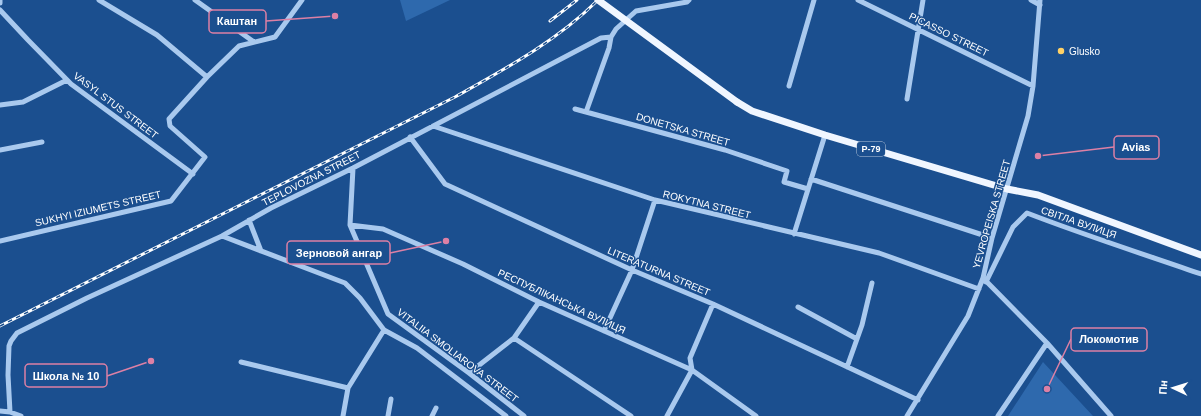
<svg xmlns="http://www.w3.org/2000/svg" width="1201" height="416" viewBox="0 0 1201 416" font-family="Helvetica,sans-serif">
  <style>
    .green { fill: #2e69ad }
    .lines { fill: none; stroke-linecap: round; stroke-linejoin: round }
    .minor { stroke: #a9c9ee; stroke-width: 5 }
    .major { stroke: #f0f6ff; stroke-width: 7 }
    .rail-casing { stroke: #fff; stroke-width: 3 }
    .rail { stroke: #1b4f8f; stroke-width: 1.5; stroke-dasharray: 4.5; stroke-linecap: butt }
    .major-bridge { stroke: #f0f6ff; stroke-width: 7 }
    .poi-dot { fill: #ffd166; stroke: #1b4f8f; stroke-width: 1.5 }
    .labels { text-anchor: middle; stroke-width: 3; stroke-linejoin: round; paint-order: stroke }
    .shield { fill: #1b4f8f; stroke: #bbcadd; stroke-width: 1 }
    .shield-label { font-size: 9px; font-weight: bold; fill: #fff }
    .street-label { font-size: 10px; fill: #fff; stroke: #1b4f8f }
    .poi-label { font-size: 10px; fill: #fff; stroke: #1b4f8f; text-anchor: start }
    .leader { fill: none; stroke: #dd80a5; stroke-width: 1.5 }
    .callout-dot { fill: #dd80a5; stroke: #1b4f8f; stroke-width: 1.5 }
    .callout { fill: #1b4f8f; stroke: #dd80a5; stroke-width: 1.5 }
    .callout-label { font-size: 11px; text-anchor: middle; font-weight: bold; fill: #fff }
  </style>
  <rect width="100%" height="100%" fill="#1b4f8f"/>
  <path class="green" d="M400,0h50l-44,21z
    M1043,362l50,54h-85z"/>
  <g class="lines">
    <path class="minor" d="M99,0l58,35 50,42
      M195,0l59,42
      M858,0l175,86
      M1031,0l9,5
      M0,3v-3
      M0,10l28,30 43,44 122,90
      M789,86l25,-86
      M907,99l16,-99
      M0,105l23,-3 44,-22
      M575,109l150,41 62,21 -3,11 24,7
      M586,112l23,-64 2,-11
      M433,126l222,74 224,53 100,36
      M410,137l35,47 187,86 81,34 205,96
      M0,150l42,-8
      M353,168l-3,57 38,89 81,59 55,43
      M811,179l181,59
      M249,220l12,31
      M350,225l33,4 80,35 76,38 153,68 64,46
      M794,234l31,-99
      M222,236l123,47 15,15 24,32 33,18 89,68
      M0,241l171,-40 34,-44 -35,-31 -1,-7 38,-42 32,-31 36,-9 27,-37
      M985,280l62,63 64,73
      M986,282l27,-55 14,-14c57,22 116,41 174,61
      M798,307l59,32
      M604,331l28,-61 23,-70
      M514,338l117,78
      M241,362l107,26
      M847,367l15,-42 10,-42
      M469,373l45,-35 25,-36
      M0,411l10,1 11,4
      M10,412l-2,-37 1,-29 2,-5 6,-8 70,-35 135,-62 49,-28 82,-40 248,-130 10,-1 5,-8 20,-18 51,-9 2,-2
      M343,416l5,-28 36,-58
      M388,416l3,-17
      M432,416l4,-8
      M667,416l25,-46 -2,-12 23,-54
      M907,416l61,-100 15,-38 9,-40 36,-122 5,-30 7,-86
      M998,416l49,-73"/>
    <path class="major" d="M737,102l15,9 73,24 182,54 31,6 163,60"/>
    <g class="rail-casing">
      <path id="rail" d="M550,21l27,-21
        M0,326l455,-229c50,-28 102,-56 143,-97"/>
    </g>
    <use href="#rail" class="rail"/>
    <path class="major-bridge" d="M598,0l139,102"/>
  </g>
  <circle class="poi-dot" cx="1061" cy="51" r="4"/>
  <g class="labels">
    <rect class="shield" x="857" y="142" width="28" height="14" rx="3"/>
    <g class="shield-label">
      <text x="871" y="152">Р-79</text>
    </g>
    <g class="street-label">
      <text transform="translate(949 34) rotate(26)" y="4">PICASSO STREET</text>
      <text transform="translate(116 105) rotate(37)" y="4">VASYL STUS STREET</text>
      <text transform="translate(683 129) rotate(16)" y="4">DONETSKA STREET</text>
      <text transform="translate(311 178) rotate(-27)" y="4">TEPLOVOZNA STREET</text>
      <text transform="translate(707 204) rotate(14)" y="4">ROKYTNA STREET</text>
      <text transform="translate(98 208) rotate(-13)" y="4">SUKHYI IZIUMETS STREET</text>
      <text transform="translate(991 214) rotate(-74)" y="4">YEVROPEISKA STREET</text>
      <text transform="translate(1079 222) rotate(19)" y="4">СВІТЛА ВУЛИЦЯ</text>
      <text transform="translate(659 271) rotate(23)" y="4">LITERATURNA STREET</text>
      <text transform="translate(562 301) rotate(25)" y="4">РЕСПУБЛІКАНСЬКА ВУЛИЦЯ</text>
      <text transform="translate(458 355) rotate(37)" y="4">VITALIIA SMOLIAROVA STREET</text>
    </g>
    <g class="poi-label">
      <text x="1069" y="55">Glusko</text>
    </g>
  </g>
  <path class="leader" d="M335 16L266 21M1038 156L1114 147M446 241L390 253M1047 389L1071 339M151 361L107 376"/>
  <g class="callout-dot">
    <circle cx="335" cy="16" r="4"/>
    <circle cx="1038" cy="156" r="4"/>
    <circle cx="446" cy="241" r="4"/>
    <circle cx="1047" cy="389" r="4"/>
    <circle cx="151" cy="361" r="4"/>
  </g>
  <g class="callout">
    <rect x="209" y="10" width="57" height="23" rx="4"/>
    <rect x="1114" y="136" width="45" height="23" rx="4"/>
    <rect x="287" y="241" width="103" height="23" rx="4"/>
    <rect x="1071" y="328" width="76" height="23" rx="4"/>
    <rect x="25" y="364" width="82" height="23" rx="4"/>
  </g>
  <g class="callout-label">
    <text x="237" y="25">Каштан</text>
    <text x="1136" y="151">Avias</text>
    <text x="339" y="257">Зерновой ангар</text>
    <text x="1109" y="343">Локомотив</text>
    <text x="66" y="380">Школа № 10</text>
  </g>
  <g transform="translate(1173 388) rotate(274)" stroke="#1b4f8f" stroke-width="3" paint-order="stroke">
  <path d="M0-3L7 15L0 10L-7 15Z" fill="#ffffff"/>
  <text y="-6" font-size="11" font-weight="bold" text-anchor="middle" fill="#ffffff">Пн</text>
  </g>
</svg>
